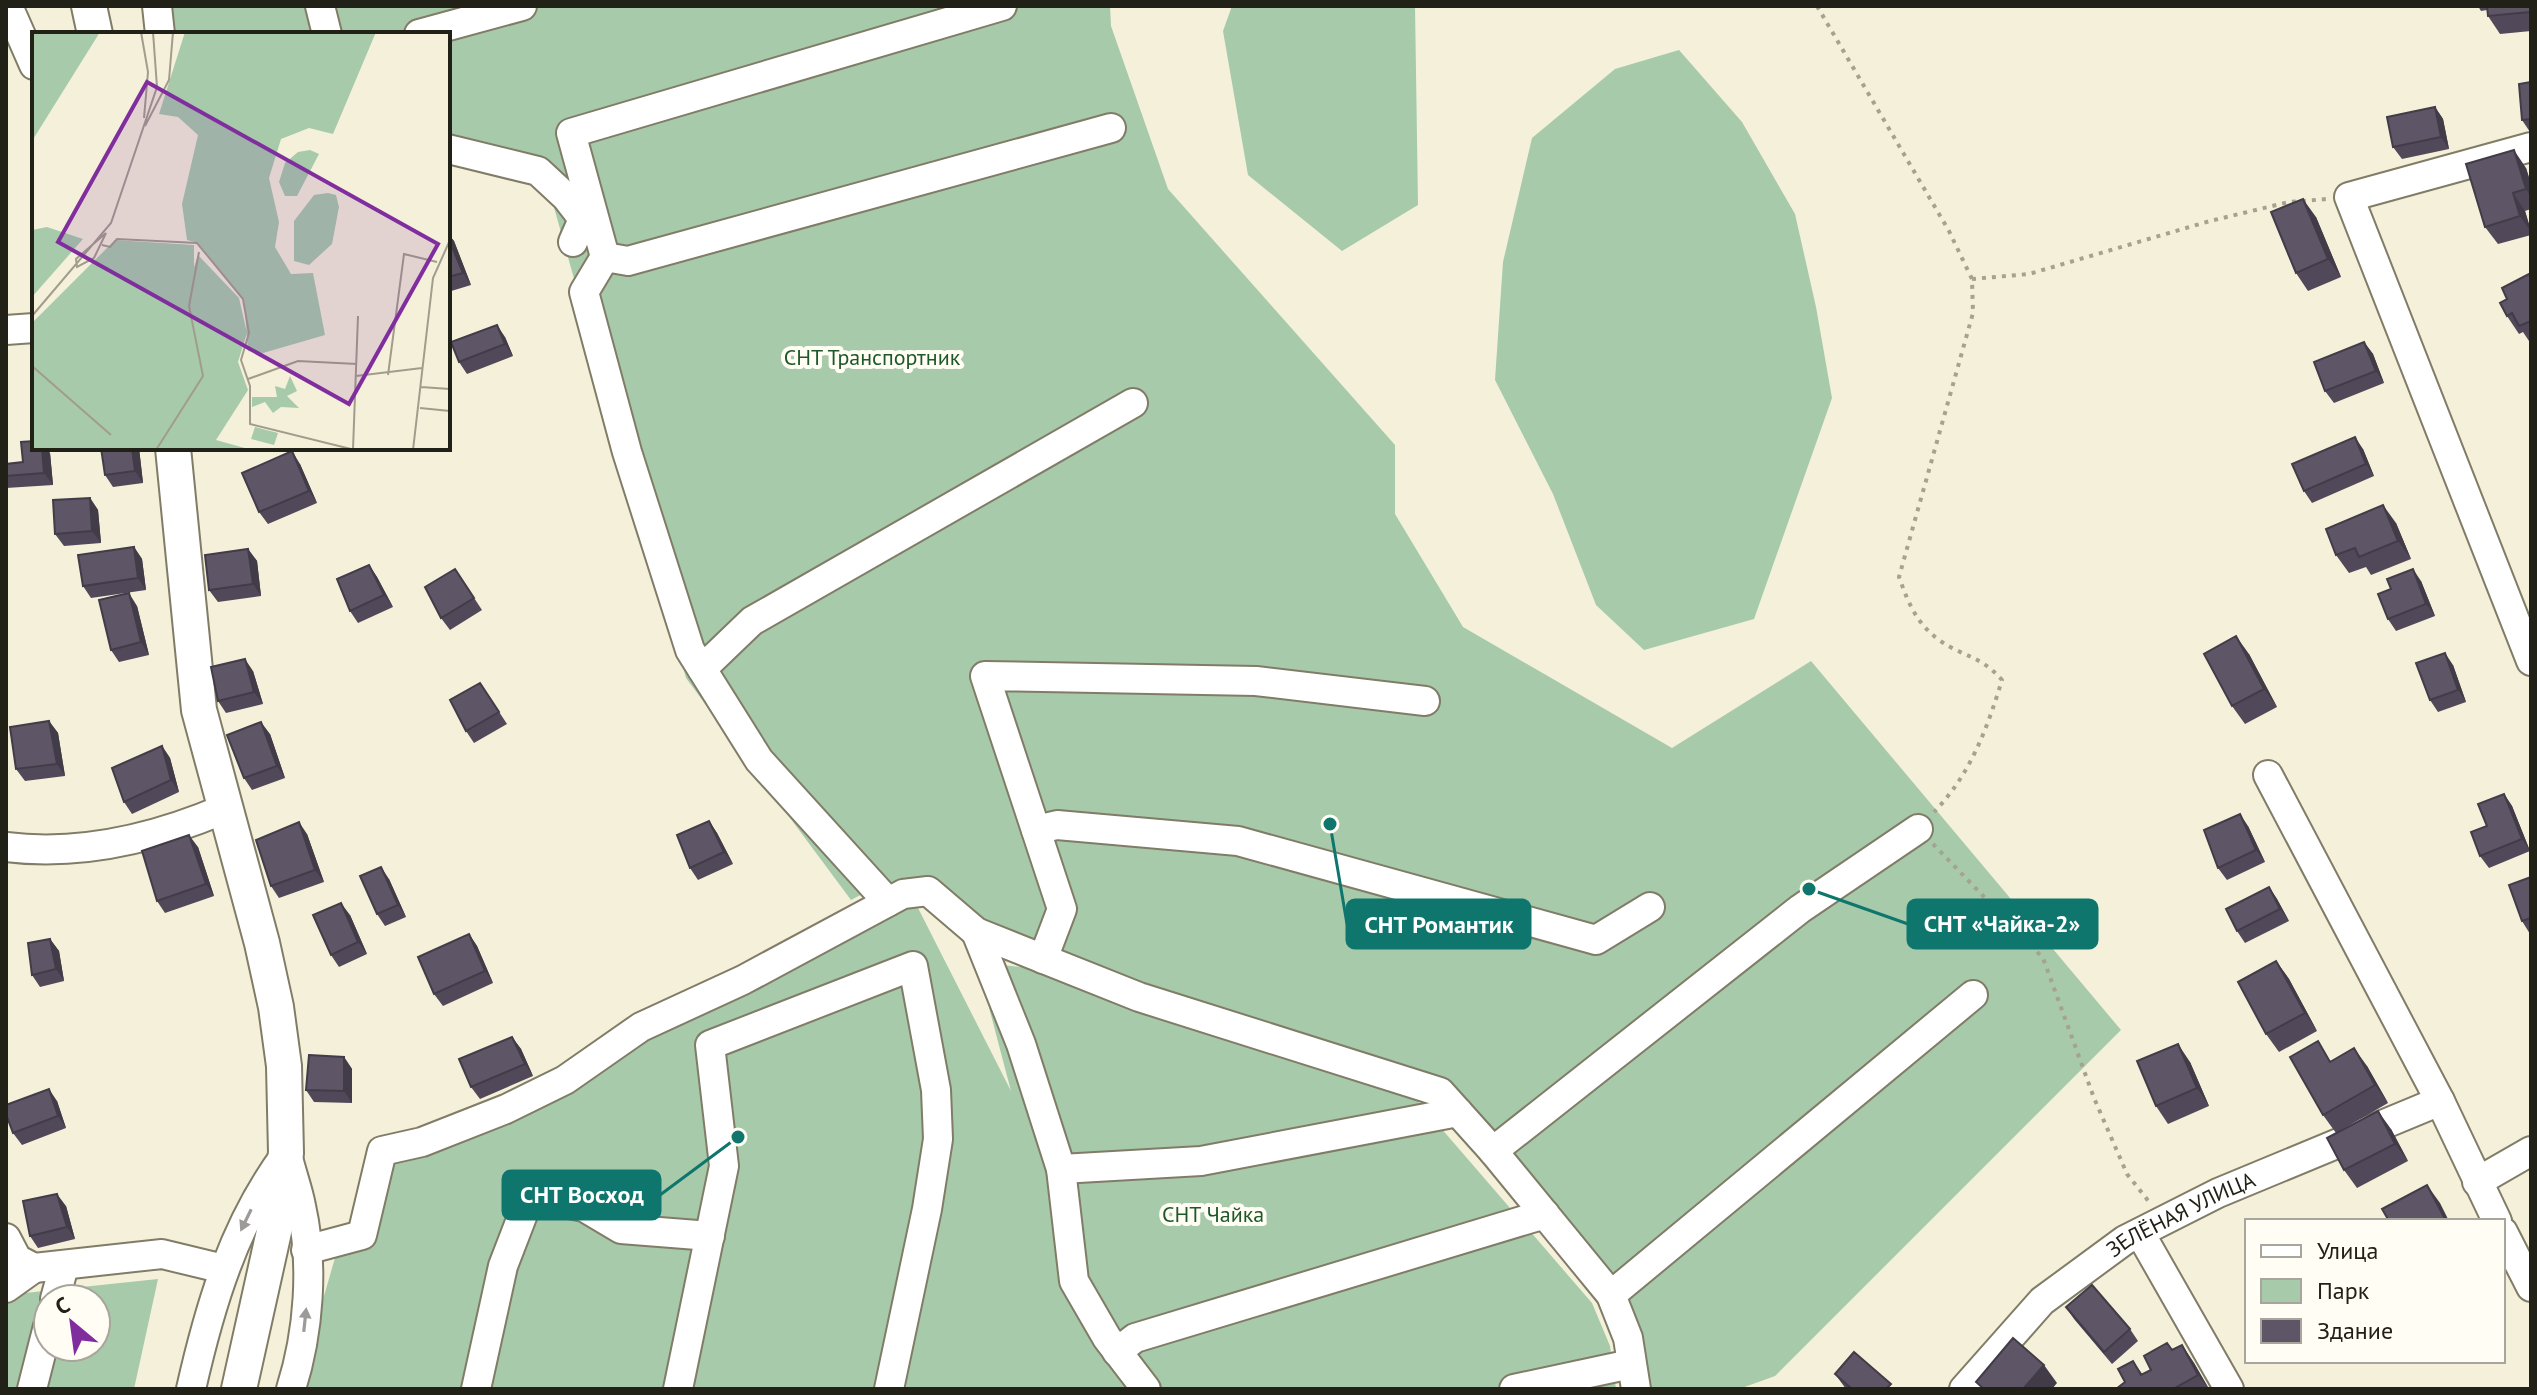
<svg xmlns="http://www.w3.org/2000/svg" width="2537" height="1395" viewBox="0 0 2537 1395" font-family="'PT Sans',sans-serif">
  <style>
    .green { fill: #a6caaa; fill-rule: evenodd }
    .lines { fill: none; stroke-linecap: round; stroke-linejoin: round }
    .minor-casing { stroke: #807c67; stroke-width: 32 }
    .major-casing { stroke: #807c67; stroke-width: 38 }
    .path { stroke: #a5a290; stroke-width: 4; stroke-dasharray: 4 6; stroke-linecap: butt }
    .minor { stroke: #fff; stroke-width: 28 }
    .major { stroke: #fff; stroke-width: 34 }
    .wall { fill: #514959 }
    .shaded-wall { fill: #423c48 }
    .building { fill: #5e5567; stroke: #423c48; stroke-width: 2 }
    .oneway { fill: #9c9b97 }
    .labels { text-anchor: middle; stroke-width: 8; stroke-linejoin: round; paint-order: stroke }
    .park-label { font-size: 22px; fill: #1d582a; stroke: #fffdf4 }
    .street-label { font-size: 22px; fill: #222118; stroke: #fffdf4 }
    .inset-road { fill: none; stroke: #a19d8c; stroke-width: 2 }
    .view { fill: #802e9e; fill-opacity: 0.15; stroke: #802e9e; stroke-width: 4 }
    .inset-edge { fill: none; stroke: #222118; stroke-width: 4 }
    .leader { fill: none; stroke: #0f766e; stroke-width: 3 }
    .callout-dot { fill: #0f766e; stroke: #fffdf4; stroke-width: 3 }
    .callout { fill: #0f766e; stroke: #0f766e; stroke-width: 3 }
    .callout-label { font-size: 24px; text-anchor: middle; font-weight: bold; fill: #fff }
  </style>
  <rect width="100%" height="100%" fill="#f5f0d9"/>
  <path class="green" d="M168,6h942l1,20 57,163 227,256v69l68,113 209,121 139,-87 310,369 -346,346 -36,13h-90l-20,-82 -181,-221 -418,-141 -44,-20 -52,-44 -49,1 -34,18 -165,-222 -145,-517 -93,-20v-107h-275z
    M1232,6h183l3,199 -76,46 -94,-76 -25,-144z
    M1679,50l63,72 53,92 21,93 16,91 -78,221 -110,31 -48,-45 -43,-111 -58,-114 8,-118 29,-124 83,-69z
    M918,908l93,183 -34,-129 60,7 378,129 177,205 18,43 6,43h-1319l40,-138 15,-6 20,-73 166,-71 121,-75 233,-116z
    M158,1279l-24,110h-128v-94zM48,1299h48v48h-48z"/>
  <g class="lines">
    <g class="minor-casing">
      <g id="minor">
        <path d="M8,6l26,59"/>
        <path d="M157,6l3,28"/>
        <path d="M320,6l7,28"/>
        <path d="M419,34l103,-28"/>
        <path d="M2531,147l-182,50 182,464"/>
        <path d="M448,149l90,22 28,26 17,22 -10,23"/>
        <path d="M605,257l23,4 483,-133"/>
        <path d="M6,330l28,-2"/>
        <path d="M702,669l50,-48 381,-218"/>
        <path d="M2268,775l172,326 57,120"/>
        <path d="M1036,830l21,-5 181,16 358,99 54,-33"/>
        <path d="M6,847c74,9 150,-9 218,-38"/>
        <path d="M888,902l-129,-142 -69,-110 -63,-198 -43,-160 21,-35 -34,-124 431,-127"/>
        <path d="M976,932l45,112 40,125 13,112 33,57 39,51"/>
        <path d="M1043,959l19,-50 -77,-233 271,5 169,20"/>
        <path d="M1493,1151l307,-242 118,-80"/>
        <path d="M288,1158c4,16 10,32 13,48 13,58 8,126 -10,183"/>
        <path d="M1061,1169l140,-8 257,-49"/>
        <path d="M2477,1182l54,-31"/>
        <path d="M2503,1232l28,55"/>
        <path d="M2140,1233l89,156"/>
        <path d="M6,1238l11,21 17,9 128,-14 62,15"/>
        <path d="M306,1250l56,-15 20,-84 40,-9 84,-33 59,-29 76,-53 102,-47 160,-86 25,-3 48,41 163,65 301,95 53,59 118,144 17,43 8,51"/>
        <path d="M6,1288l28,-20"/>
        <path d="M1611,1295l362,-300"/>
        <path d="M55,1299l9,-33"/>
        <path d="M1117,1352l18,-14 410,-124"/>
        <path d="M32,1389l16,-63"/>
        <path d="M191,1389c19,-84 43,-165 95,-235"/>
        <path d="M476,1389l27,-123 27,-70 54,11 37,22 89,7"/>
        <path d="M678,1389l46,-223 -14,-121 203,-79 23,124 2,49 -11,70 -38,180"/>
        <path d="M1514,1389l117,-25"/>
        <path id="s1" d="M1964,1389l78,-88 83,-61 93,-47 222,-92"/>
      </g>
    </g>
    <g class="major-casing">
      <path id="major" d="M89,6l6,28
        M173,448l26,262 63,233 14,64 8,59 2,87 -11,74 -36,162"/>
    </g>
    <path class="path" d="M1817,6l132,225 23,48 1,34 -74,264c9,25 17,46 40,63 24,17 41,15 63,40 -15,49 -32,95 -68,132
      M1972,279l57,-5 181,-53 79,-19 38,-3
      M1933,844l110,114 51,140 33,76 23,29"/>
    <use href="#minor" class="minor"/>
    <use href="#major" class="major"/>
  </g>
  <path class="wall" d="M2478,6h53v25l-31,3 -12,-18 -1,-6 -6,1z
    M2531,82v50h-1l-8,-12z
    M2435,107l8,12 6,30 -47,10 -9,-12z
    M2526,168l5,16v25l-6,2 6,19v5l-33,9 -13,-17z
    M2316,217l25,60 -33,14 -12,-18z
    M448,234l6,7 17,44 -23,7z
    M2531,273v71l-8,-12 -4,2 -12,-18v-17z
    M505,337l8,19 -46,18 -8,-12z
    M2364,342l9,12 11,29 -50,20 -9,-12z
    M101,448h38l4,35 -30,4 -8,-12z
    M2363,449l11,27 -62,27 -8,-12z
    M50,453l3,32 -47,3v-24l17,-2z
    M300,464l17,39 -49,21 -9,-12z
    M90,498l8,12 3,33 -37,3 -9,-12z
    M2396,523l15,36 -40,16 -5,-8 -17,6 -13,-18z
    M134,547l8,12 4,31 -55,8 -8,-12z
    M248,549l9,12 4,35 -43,6 -9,-12z
    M369,565l8,12 16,30 -35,16 -8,-12z
    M455,569l27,41 -32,20 -9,-12z
    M2421,581l14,35 -39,15 -8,-12 3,-30z
    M137,606l12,49 -30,7 -8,-12z
    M2249,654l28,53 -32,17 -13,-18z
    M2453,665l13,37 -28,10 -8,-12z
    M253,671l10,33 -37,9 -8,-12z
    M488,695l19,29 -33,19 -8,-12z
    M49,721l9,12 7,43 -40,5 -9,-12z
    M270,734l15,44 -33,12 -8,-12z
    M162,746l8,12 9,34 -47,22 -8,-12z
    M2504,794l8,12 18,45 -41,17 -9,-12z
    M709,821l8,12 16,31 -35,16 -8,-12z
    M2248,826l17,36 -38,18 -9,-12z
    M307,834l17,48 -45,16 -8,-12z
    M198,847l16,49 -49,17 -8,-12z
    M2531,877v56l-1,1 -8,-13z
    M389,879l17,38 -21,9 -8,-12z
    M2269,887l8,12 12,22 -44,22 -8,-12z
    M350,915l17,39 -28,13 -8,-12z
    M469,934l8,12 16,37 -50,23 -9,-12z
    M50,939l9,12 5,30 -24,6 -8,-12z
    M2276,961l13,18 28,52 -38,21 -13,-18z
    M512,1037l9,12 12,27 -53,23 -9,-12z
    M344,1057l8,12v34l-38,-1 -8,-12z
    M2190,1062l19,44 -41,18 -12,-18z
    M2367,1066l21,37 -52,30 -13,-18z
    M57,1101l9,27 -44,17 -9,-12z
    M2391,1129l17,32 -51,27 -13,-18z
    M66,1206l9,33 -37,9 -8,-12z
    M2066,1307l64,22 8,12 -26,23 -38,-45z
    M2182,1345l12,18 15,26h-93l9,-7 8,-21 10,14 8,-5 22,-20z
    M1835,1374l59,15h-48z"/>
  <path class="shaded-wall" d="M2435,107l8,12 6,30 -8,-12z
    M2514,150l12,18 5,16v13l-5,-8z
    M2513,193l12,18 6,21 -11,-16z
    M2303,199l13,18 25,60 -13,-18z
    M448,234l6,7 17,44 -8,-12 -15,-36z
    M497,325l8,12 8,19 -8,-12z
    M2364,342l9,12 11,29 -8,-12z
    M2355,437l8,12 11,27 -8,-12z
    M42,448h5l3,5 3,32 -9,-12z
    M132,448h7l4,35 -8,-12z
    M292,451l8,13 17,39 -8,-12z
    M90,498l8,12 3,33 -9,-12z
    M2383,505l13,18 15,36 -13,-18z
    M134,547l8,12 4,31 -8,-12z
    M248,549l9,12 4,35 -8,-12z
    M369,565l8,12 16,30 -9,-12z
    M2413,569l8,12 14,35 -9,-12z
    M129,593l8,13 12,49 -8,-13z
    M2236,636l13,18 28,53 -13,-18z
    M2445,653l8,12 13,37 -8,-12z
    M245,659l8,12 10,33 -9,-12z
    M49,721l9,12 7,43 -8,-12z
    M261,722l9,12 15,44 -8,-12z
    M162,746l8,12 9,34 -8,-12z
    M2504,794l8,12 18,45 -8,-12z
    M2240,814l8,12 17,36 -9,-12z
    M709,821l8,12 16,31 -9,-12z
    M299,822l8,12 17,48 -9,-12z
    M189,835l9,12 16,49 -8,-12z
    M381,867l8,12 17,38 -8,-12z
    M2269,887l8,12 12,22 -9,-12z
    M341,903l9,12 17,39 -9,-12z
    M469,934l8,12 16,37 -8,-12z
    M50,939l9,12 5,30 -8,-12z
    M2276,961l13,18 28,52 -12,-18z
    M512,1037l9,12 12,27 -8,-12z
    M2178,1044l12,18 19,44 -12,-18z
    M2354,1048l13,18 21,37 -13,-18z
    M344,1057l8,12v34l-8,-12z
    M49,1089l8,12 9,27 -8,-12z
    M2378,1111l13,18 17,32 -13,-17z
    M2427,1185l13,18 9,18h-3z
    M57,1194l9,12 9,33 -8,-12z
    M2182,1345l12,18 15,26 -11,-14z
    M2044,1365l13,18 -5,6h-29z"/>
  <path class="building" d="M2487,6h43v6l-42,4z
    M2531,82v37l-9,1 -3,-36z
    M2435,107l6,30 -48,10 -6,-30z
    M2514,150l12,39 -13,4 7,23 -35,11 -19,-63z
    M2303,199l25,60 -32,14 -25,-61z
    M448,237l15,36 -15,4z
    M2531,273v48l-12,5 -7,-13 -5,3 -7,-13 7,-4 -5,-11z
    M497,325l8,19 -46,18 -8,-20z
    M2364,342l12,29 -51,20 -11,-29z
    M2355,437l11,27 -62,27 -12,-27z
    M34,441v7h8l2,25 -38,3v-12l17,-2 -2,-20z
    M101,448h31l3,23 -30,4z
    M292,451l17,40 -50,21 -17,-39z
    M90,498l2,33 -37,3 -2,-34z
    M2383,505l15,36 -39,16 -4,-9 -19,7 -10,-26z
    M134,547l4,31 -55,8 -5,-31z
    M248,549l5,35 -44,6 -4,-35z
    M369,565l15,30 -34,16 -13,-32z
    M455,569l19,29 -33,20 -16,-31z
    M2413,569l13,35 -38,15 -10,-25 13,-5 -4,-10z
    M129,593l12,49 -30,8 -12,-50z
    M2236,636l28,53 -32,17 -28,-52z
    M2445,653l13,37 -28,10 -14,-37z
    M245,659l9,33 -36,9 -7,-34z
    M480,683l19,29 -33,19 -16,-31z
    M49,721l8,43 -41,5 -6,-42z
    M261,722l16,44 -33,12 -17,-43z
    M162,746l9,34 -47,22 -12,-34z
    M2504,794l18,45 -42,17 -9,-24 16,-6 -9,-22z
    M2240,814l16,36 -38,18 -14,-38z
    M709,821l15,31 -34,16 -13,-33z
    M299,822l16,48 -44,16 -15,-46z
    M189,835l17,49 -49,17 -15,-50z
    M381,867l17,38 -21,9 -17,-38z
    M2531,877v41l-9,3 -13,-36z
    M2269,887l11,22 -43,22 -11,-22z
    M341,903l17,39 -27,13 -18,-40z
    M469,934l16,37 -51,23 -16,-37z
    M50,939l6,30 -24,6 -4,-32z
    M2276,961l29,52 -39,21 -28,-52z
    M512,1037l13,27 -54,23 -12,-28z
    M2318,1041l12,21 24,-14 21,37 -52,30 -33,-58z
    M2178,1044l19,44 -41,18 -19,-45z
    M309,1055l35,2v34l-38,-1z
    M49,1089l9,27 -45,17 -7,-19v-9z
    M2378,1111l17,33 -51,26 -17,-32z
    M2427,1185l19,36h-57l-7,-12z
    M57,1194l10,33 -37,9 -7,-35z
    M2092,1285l38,44 -26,23 -38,-45z
    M2013,1338l31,27 -21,24h-39l-8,-7z
    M2167,1343l5,7 10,-5 16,30 -25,14h-57l9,-7 -7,-13 15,-8 8,14 10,-5 -7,-14z
    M1854,1352l37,32 -5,5h-34l-17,-15z"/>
  <defs><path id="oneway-solid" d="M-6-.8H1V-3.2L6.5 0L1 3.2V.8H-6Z" transform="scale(2)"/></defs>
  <g class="oneway">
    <use href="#oneway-solid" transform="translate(246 1220) rotate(116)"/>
    <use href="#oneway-solid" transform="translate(305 1320) rotate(-84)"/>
  </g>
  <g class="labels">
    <g class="park-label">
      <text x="872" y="365">СНТ Транспортник</text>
      <text x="1213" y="1222">СНТ Чайка</text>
    </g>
    <g class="street-label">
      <text dy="8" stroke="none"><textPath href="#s1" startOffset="282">ЗЕЛЁНАЯ УЛИЦА</textPath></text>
    </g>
  </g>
  <g transform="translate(32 32)">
    <rect width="418" height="418" fill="#f5f0d9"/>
    <path d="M0,0h68l-68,109zM153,0h191l-43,102 -24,-6 -28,11 -12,39 10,44 -4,25 16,27 22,-1 12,62 -62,18 -15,-2 -4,-52 -46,-56 -11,-3 -5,-36 16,-69 -20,-18 -19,-3zM278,118l9,4 -22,42h-12l-6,-14 6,-19 13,-11zM296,161l8,2 3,12 -7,37 -23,21 -15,-4v-40l20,-26zM15,195l36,12 -51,58v-67zM83,208l79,5v22l4,-12 41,43 8,35 -9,29 10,28 -32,50 36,10h-220v-127zM258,344l7,15 -10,5 12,12 -18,-1 -8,6 -8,-11 -13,5v-10h25l-2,-11 10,3zM223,395l23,6 -4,12 -23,-6z" fill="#a6caaa"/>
    <path class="inset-road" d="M109,0l7,40 -4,46M113,94l24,-46 4,-48M74,201l-12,25 -17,9 -1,-8zM70,213l8,2 7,-8 80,4 46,56 6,34 -8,27 9,26v38l105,26M0,284l79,-93 46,-136 -4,-55M0,334l79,69M356,343l16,-121 33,8M324,344l66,-8M216,347l50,-18 59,3M389,355l29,2M388,376l30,3M321,417l5,-133M124,418l47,-74 -14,-70 10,-54M381,418l20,-172 17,-38"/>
    <path class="view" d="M115,50l291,162 -89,160 -291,-162z"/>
    <rect width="418" height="418" class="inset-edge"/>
  </g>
  <path class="leader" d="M1809 889L1908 924M1330 824L1347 924M738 1137L660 1195"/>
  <g class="callout-dot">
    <circle cx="1809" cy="889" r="8"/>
    <circle cx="1330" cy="824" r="8"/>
    <circle cx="738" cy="1137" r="8"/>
  </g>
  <g class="callout">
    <rect x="1908" y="900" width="189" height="48" rx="8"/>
    <rect x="1347" y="900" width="183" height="48" rx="8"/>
    <rect x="503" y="1171" width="157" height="48" rx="8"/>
  </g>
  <g class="callout-label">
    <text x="2002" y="932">СНТ «Чайка-2»</text>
    <text x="1439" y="933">СНТ Романтик</text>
    <text x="582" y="1203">СНТ Восход</text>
  </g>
  <rect width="2537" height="1395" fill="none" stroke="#222118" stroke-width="16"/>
  <rect x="2245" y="1219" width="260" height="144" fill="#fffdf4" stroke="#a7a59c" stroke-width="2"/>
  <rect x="2261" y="1245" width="40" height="12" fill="#ffffff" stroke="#a7a59c" stroke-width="2"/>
  <text x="2317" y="1259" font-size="24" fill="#222118">Улица</text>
  <rect x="2261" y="1279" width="40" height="24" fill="#a6caaa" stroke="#a7a59c" stroke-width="2"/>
  <text x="2317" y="1299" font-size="24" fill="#222118">Парк</text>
  <rect x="2261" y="1319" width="40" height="24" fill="#5e5567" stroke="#a7a59c" stroke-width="2"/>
  <text x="2317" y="1339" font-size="24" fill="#222118">Здание</text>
  <g transform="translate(72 1323) rotate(331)"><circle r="38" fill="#fffdf4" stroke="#a7a59c" stroke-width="2"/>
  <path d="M0-6L14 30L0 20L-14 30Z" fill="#802e9e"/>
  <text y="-12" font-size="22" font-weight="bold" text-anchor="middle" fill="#222118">С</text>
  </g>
</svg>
